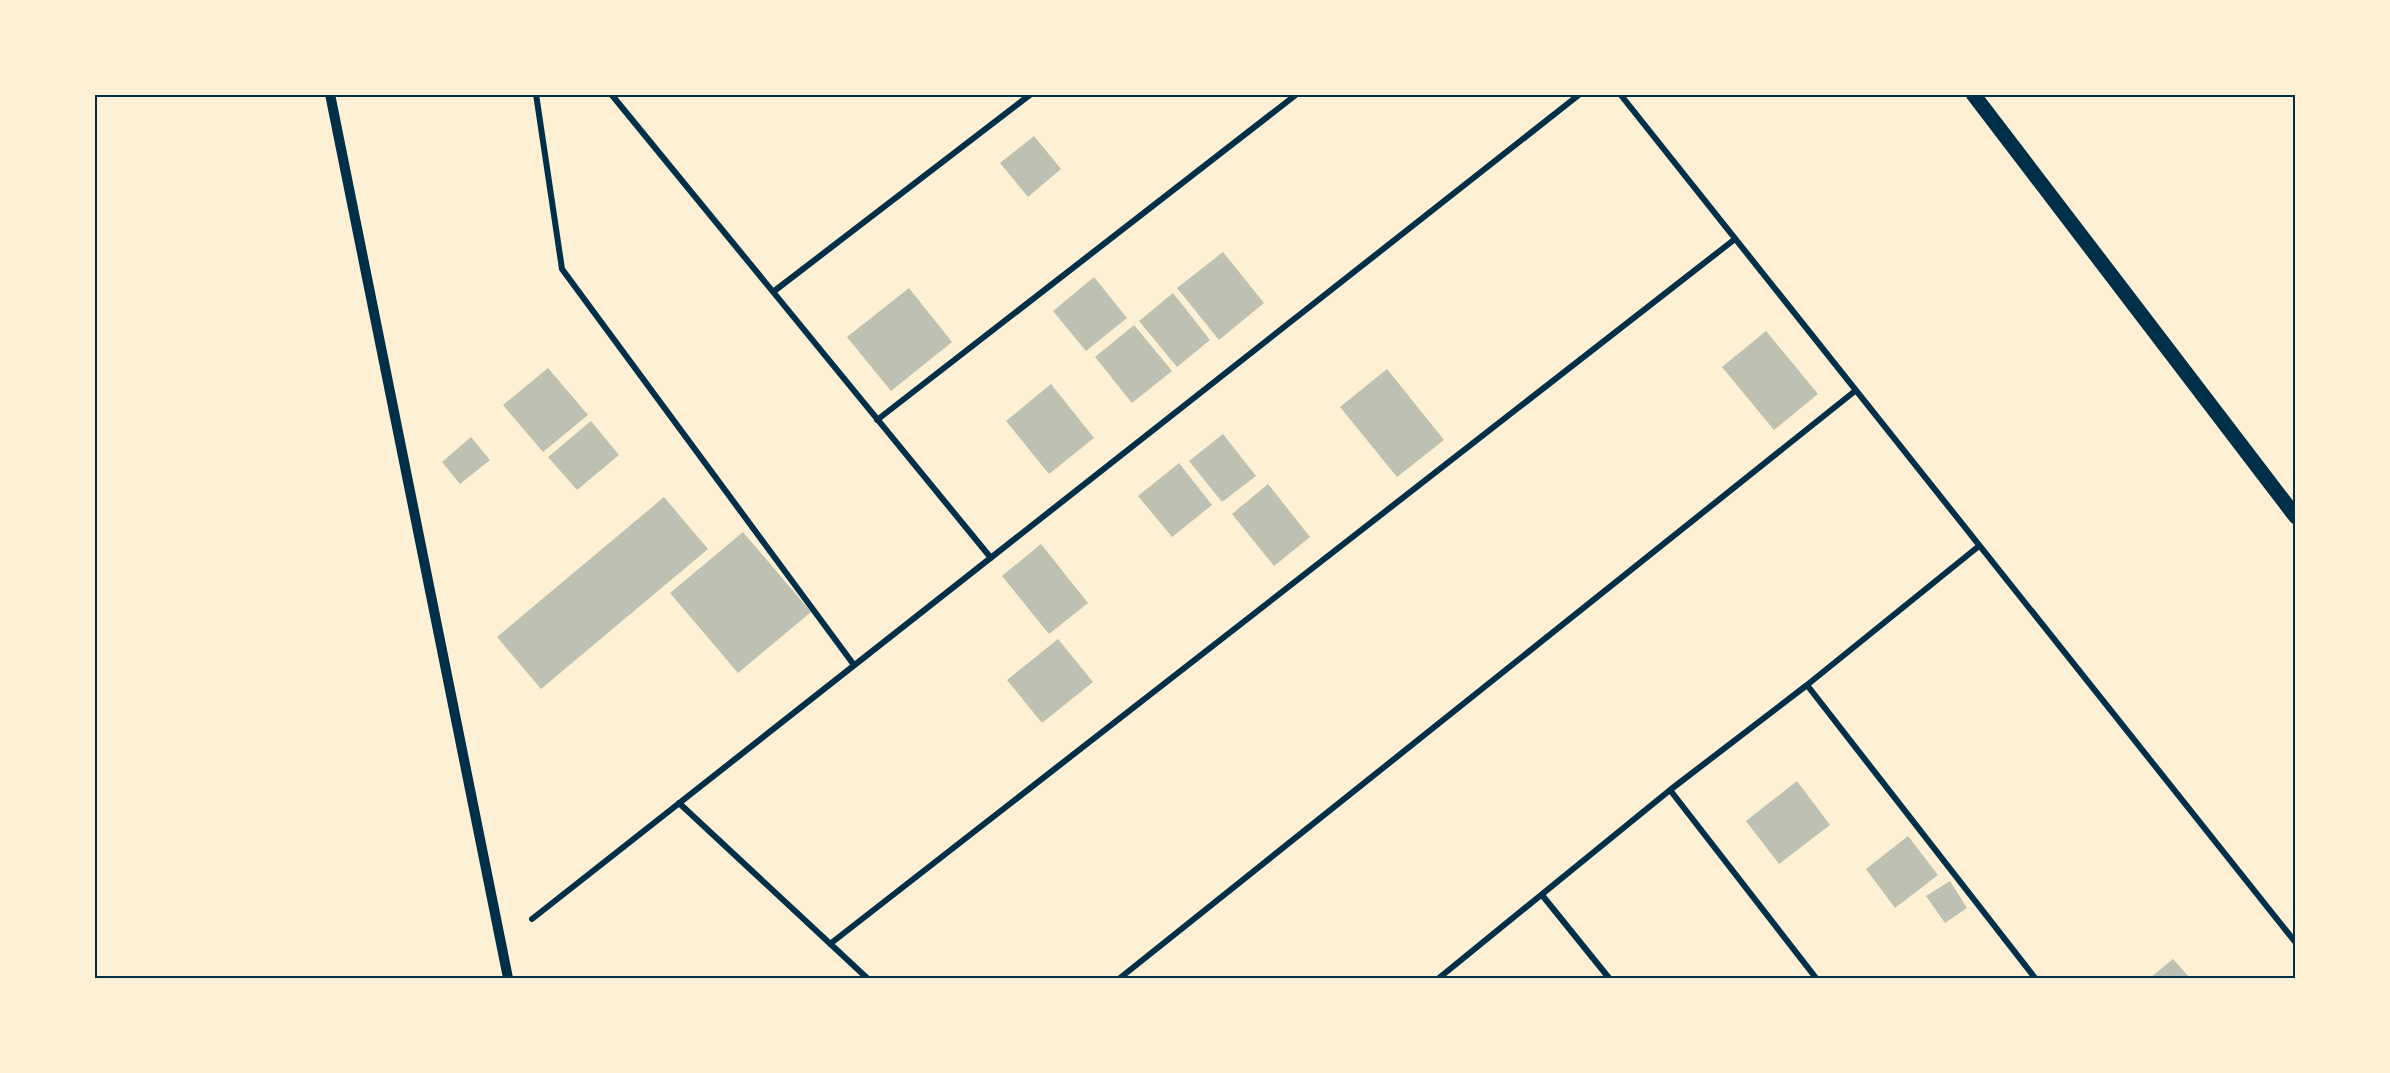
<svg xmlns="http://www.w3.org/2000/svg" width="2390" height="1073" viewBox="0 0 2390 1073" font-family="'Varela Round',sans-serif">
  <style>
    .building { fill: #bec0b2 }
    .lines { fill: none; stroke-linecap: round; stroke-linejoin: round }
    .minor { stroke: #003049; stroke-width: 6 }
    .tertiary { stroke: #003049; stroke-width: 10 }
    .primary { stroke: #003049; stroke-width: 15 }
    .neatline { fill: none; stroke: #003049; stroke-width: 2 }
  </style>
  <rect width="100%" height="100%" fill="#fdf0d5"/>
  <path class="building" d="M1034,136l27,33 -33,28 -28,-34z
    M1223,252l41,51 -45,37 -42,-52z
    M1094,277l33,41 -41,33 -33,-40z
    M909,288l43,54 -61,49 -44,-54z
    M1173,293l37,47 -33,27 -38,-46z
    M1134,325l38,46 -40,32 -37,-46z
    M1766,331l52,63 -44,36 -52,-63z
    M548,368l40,47 -45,37 -40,-47z
    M1387,369l57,71 -47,37 -57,-70z
    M1051,384l43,54 -45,36 -43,-53z
    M591,421l28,34 -42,35 -29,-33z
    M1223,434l33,42 -34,26 -33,-41z
    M471,437l19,23 -30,24 -18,-22z
    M1179,463l33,42 -40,32 -34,-41z
    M1268,484l42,53 -36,29 -42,-52z
    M664,497l44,52 -167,140 -44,-52z
    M743,532l68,80 -73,61 -68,-80z
    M1041,544l47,59 -39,31 -47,-58z
    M1058,639l35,43 -51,41 -35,-43z
    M1797,781l33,44 -51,39 -33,-43z
    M1908,836l30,39 -43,33 -29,-39z
    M1950,881l17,27 -22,15 -19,-27z
    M2173,959l17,19h-40z"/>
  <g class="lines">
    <path class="minor" d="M536,94l26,175 292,396
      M611,94l380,464
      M1620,94l676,849
      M773,292l258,-198
      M877,420l420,-326
      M1807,685l228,293
      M1670,790l146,188
      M679,803l188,175
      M1542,895l67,83
      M532,919l1048,-825
      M830,944l905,-705
      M1120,978l735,-587
      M1439,978l231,-188 137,-105 172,-139"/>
    <path class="tertiary" d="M330,94l178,884"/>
    <path class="primary" d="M1973,94l323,423"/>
  </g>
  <rect width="2390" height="1073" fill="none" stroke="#fdf0d5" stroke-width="192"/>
  <rect x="96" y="96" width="2198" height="881" class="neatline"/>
</svg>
